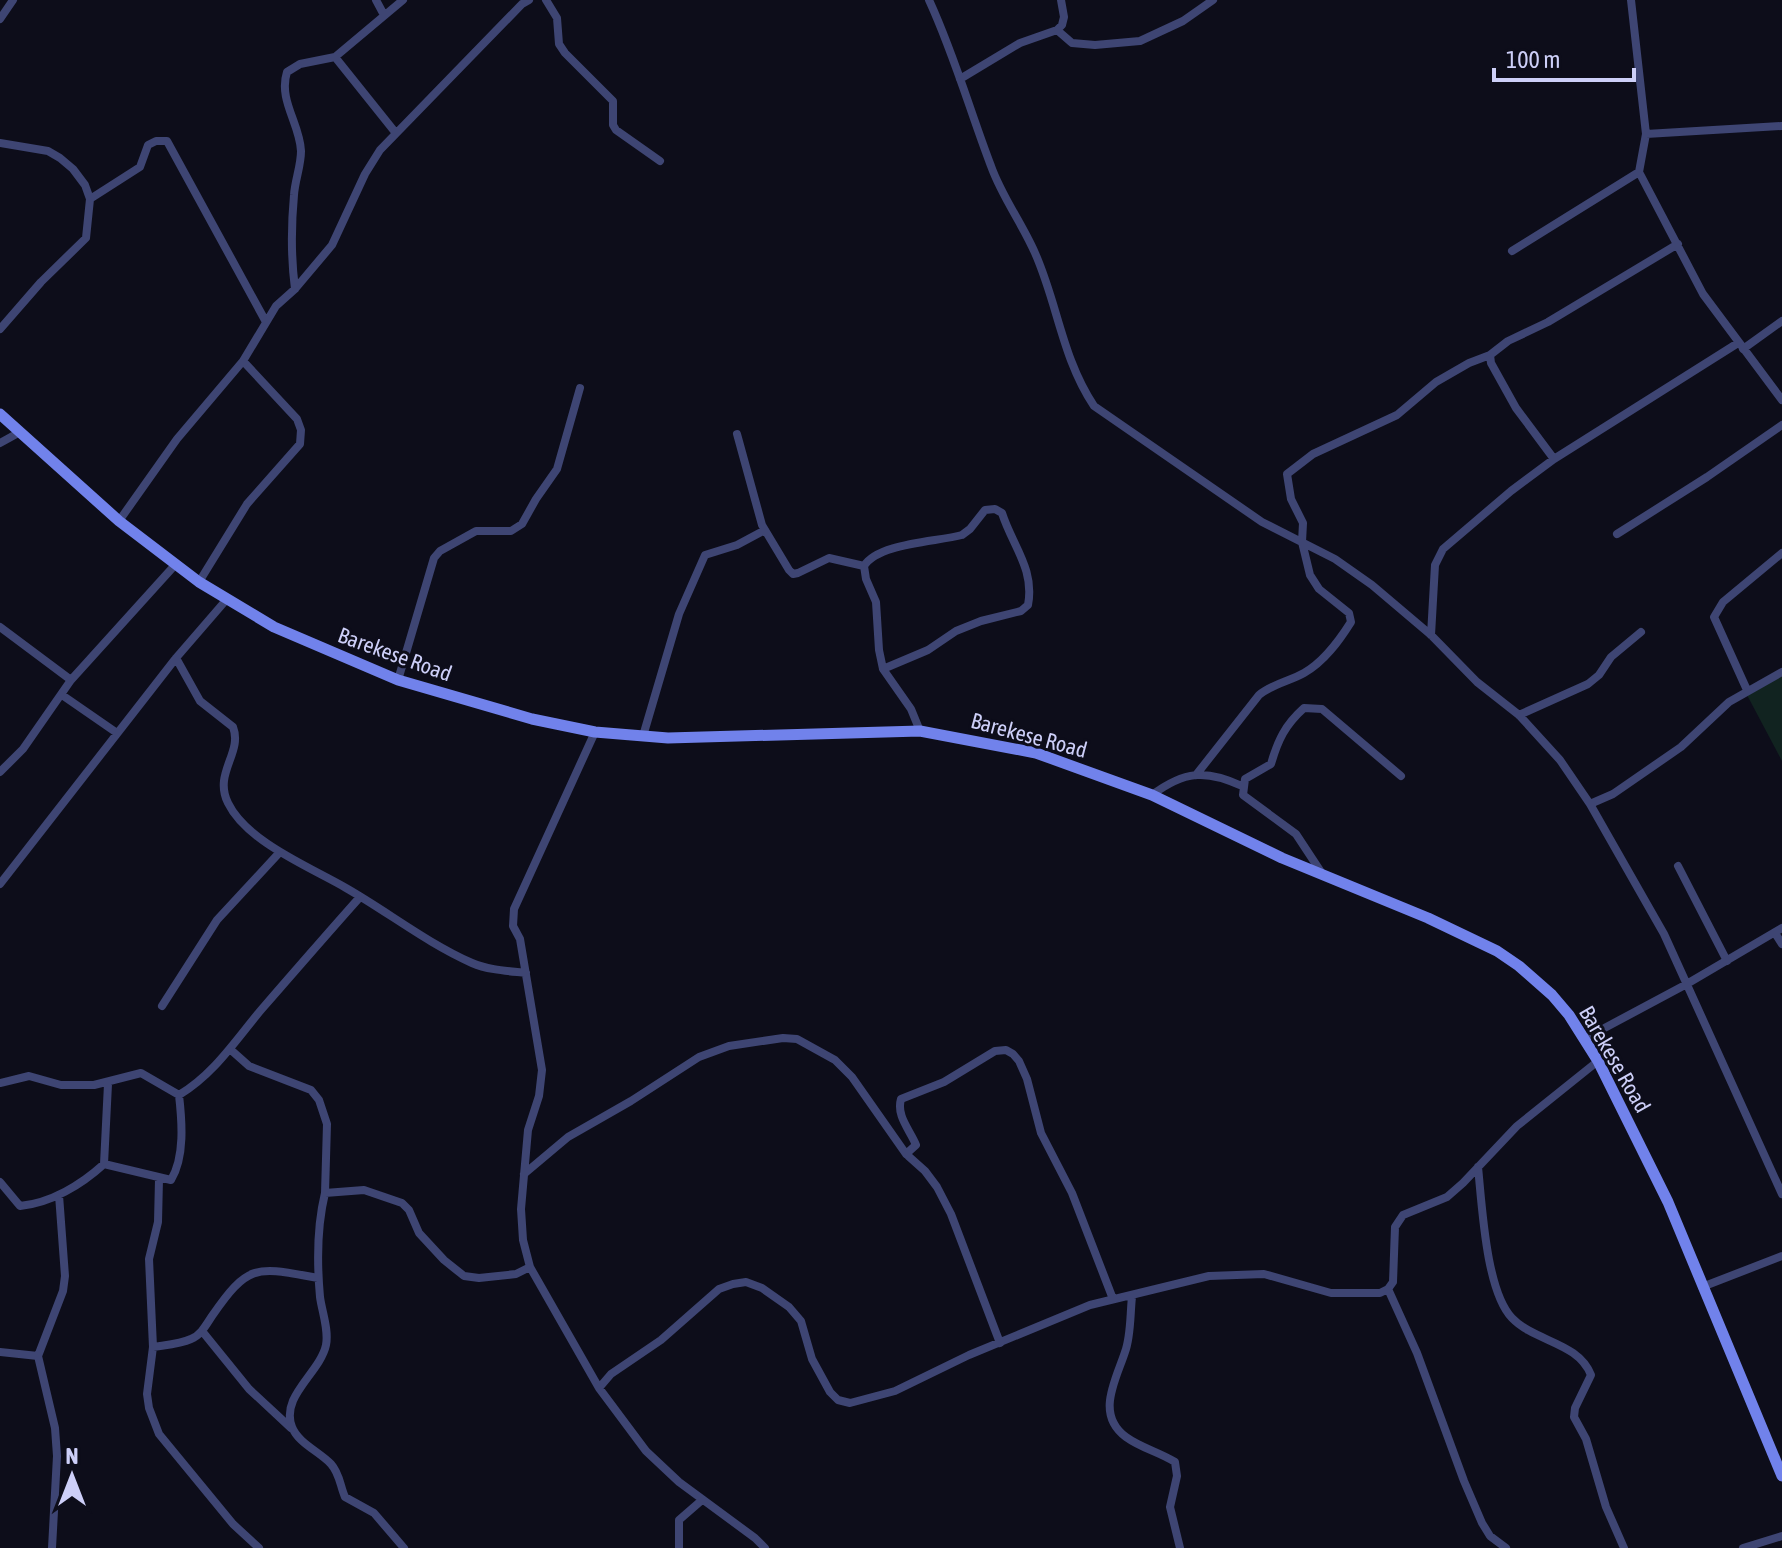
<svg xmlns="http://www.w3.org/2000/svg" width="1782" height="1548" viewBox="0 0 1782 1548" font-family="'Asap Condensed',sans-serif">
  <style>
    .pitch { fill: #112320 }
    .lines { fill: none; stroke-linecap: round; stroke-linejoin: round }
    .minor { stroke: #3e4573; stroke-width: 8 }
    .secondary { stroke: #7182eb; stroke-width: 11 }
    .labels { text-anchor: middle; stroke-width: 6; stroke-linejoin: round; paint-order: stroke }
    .street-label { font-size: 22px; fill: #cdcff8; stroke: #0d0d1a }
  </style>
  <rect width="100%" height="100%" fill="#0d0d1a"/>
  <path class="pitch" d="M1782,676v85l-35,-66z"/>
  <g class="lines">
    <path class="minor" d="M376,0l8,15
      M546,0l11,18 2,26 6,9 48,48v24l3,5 44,31
      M929,0c25,54 41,111 62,166 11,31 31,57 44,87 23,52 27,105 59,153l168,116 73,37 37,26 59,50 46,47 42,33 41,45 30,44 74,130 118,260
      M1631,0l15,134 -7,38 64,122 79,106
      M0,19l13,-19
      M1057,30l15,13 23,2 45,-4 43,-20 30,-21
      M335,57l60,75
      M960,79l60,-36 37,-13 5,-5 2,-8 -3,-17
      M1646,134l136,-8
      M0,143l48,8 12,7 13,11 12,16 5,14 -4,39 -45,44 -41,47
      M90,199l50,-32 8,-22 8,-4h11l99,181
      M1512,251l127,-79
      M295,289c-4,-31 -4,-62 -1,-94 1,-15 7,-29 7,-44 -1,-27 -23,-51 -14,-79l13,-8 35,-7 68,-57
      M1743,349l39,-28
      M737,434l25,91 27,45 4,4 5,-1 31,-15 35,8
      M0,443l20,-11
      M1554,459l-38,-51 -25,-45 -1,-8 18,-14 40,-19 130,-78
      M119,521l58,-82 66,-78 33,-55 19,-17 37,-44 33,-71 15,-24 142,-146 7,-4
      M1617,534l90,-57 75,-52
      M199,582l48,-78 53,-60 1,-14 -4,-11 -54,-58
      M0,627l71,53
      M1431,635l4,-70 8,-16 68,-58 43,-32 184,-116
      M176,658l24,43 33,26c10,26 -20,46 -5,76 19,39 82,64 118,85 42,24 81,55 126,75 16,7 36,8 54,10
      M883,669l45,-19 28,-19 25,-10 40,-10 7,-6c7,-36 -16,-60 -26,-92l-7,-4 -10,1 -15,19 -8,6c-26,7 -84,8 -98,31l2,13 10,23 3,48 4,19 28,40 9,22
      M398,680l36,-122 6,-7 36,-20h35l11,-7 14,-25 21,-30 23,-81
      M1747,690l-33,-73 9,-15 59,-49
      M62,695l55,38
      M1519,715l69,-31 11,-9 12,-18 30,-25
      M595,732l-81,177 -1,17 7,13 22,131 -3,26 -11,34 -7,79 2,31 7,27 69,121 47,63 33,31 76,56 10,10
      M643,736l36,-122 26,-59 32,-10 28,-15
      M0,772l23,-23 48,-69 104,-115
      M1196,775l63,-80c13,-11 31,-14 45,-22 20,-11 35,-32 47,-51l-2,-9 -30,-24 -9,-14 -8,-33 1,-19 -12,-24 -4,-25 26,-20 84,-39 39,-33 33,-19 21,-8
      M1152,795c32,-24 54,-26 90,-9
      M1590,804l23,-10 68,-47 48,-45 53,-30
      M1678,866l49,95
      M1323,875l-27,-41 -53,-39 2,-16 26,-15c7,-24 14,-39 33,-56l18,1 79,67
      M0,884l176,-226 51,-59
      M1775,933l7,11
      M162,1006l55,-86 62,-67
      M1584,1039l101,-54 97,-57
      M231,1050l18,16 62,24 8,10 8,24 -2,69c-8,33 -8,71 -5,104 2,15 9,33 6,48 -6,28 -46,51 -34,82 6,16 28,25 39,37 9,10 9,22 14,33l29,16 30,35
      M0,1083l29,-7 32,9h33l47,-12 38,22c3,26 6,62 -8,85l-67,-16
      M179,1095c35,-21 56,-54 82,-85 33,-38 66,-76 99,-113
      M906,1154l10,-9c-6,-15 -20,-29 -15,-46l43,-17 51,-31 11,-1 7,4 6,7 8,18 14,54 31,60 41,106
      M1478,1167c4,38 8,124 34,151 23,24 66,24 79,57l-16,33 -1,9 12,22 20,68 18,41
      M524,1174l44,-37 63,-36 68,-44 30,-11 54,-8 14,1 38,21 17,17 54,77 19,17 12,16 14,27 49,129
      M159,1179l-1,43 -9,37 4,88 -6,47 2,14 10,26 74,90 26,24
      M0,1182l20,24c31,-3 61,-21 84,-42l4,-80
      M325,1193l39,-3 38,13 7,7 10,23 25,27 20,16 15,2 37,-4 14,-7
      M1702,1287l80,-31
      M1388,1289l29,64 47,128 18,42 8,13 16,12
      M1132,1297c-2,18 -1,39 -7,55 -9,28 -30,62 1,85 15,11 33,15 49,25l2,14 -7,31 10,41
      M202,1331l47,58 42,39
      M153,1347c12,-2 27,-3 38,-8 10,-4 15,-14 21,-23 37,-54 45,-49 106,-38
      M0,1352l38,4
      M599,1388l12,-14 50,-34 58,-51 14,-5 13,-2 16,6 27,19 12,14 11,38 18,33 8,8 12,3 45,-12 74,-36 121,-50 119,-29 55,-2 67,19h49l8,-4 5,-7 2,-55 8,-12 44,-18 16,-14 54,-57 81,-65
      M52,1548l5,-92 -2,-28 -17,-72 25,-65 2,-15 -6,-81
      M679,1548v-28l23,-20
      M1743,1548l39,-12"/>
    <path class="secondary" d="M0,414l119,107 80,61 75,45 124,53 134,39 63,13 73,6 252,-7 116,22 116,42 130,63 146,60 69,33 22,15 33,29 17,20 29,46 70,141 114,274"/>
  </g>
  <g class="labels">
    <g class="street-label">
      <text transform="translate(395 654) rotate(20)" y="8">Barekese Road</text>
      <text transform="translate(1029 735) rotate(15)" y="8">Barekese Road</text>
      <text transform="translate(1615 1059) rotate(60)" y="8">Barekese Road</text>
    </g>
  </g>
  <g transform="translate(72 1476)" stroke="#0d0d1a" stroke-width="6" paint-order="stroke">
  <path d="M0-6L14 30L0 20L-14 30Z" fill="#cdcff8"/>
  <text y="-12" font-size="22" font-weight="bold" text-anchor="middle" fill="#cdcff8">N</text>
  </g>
  <path d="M1494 68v12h140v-12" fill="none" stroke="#cdcff8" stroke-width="4"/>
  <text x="1506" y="68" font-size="24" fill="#cdcff8" stroke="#0d0d1a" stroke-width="6" paint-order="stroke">100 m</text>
</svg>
